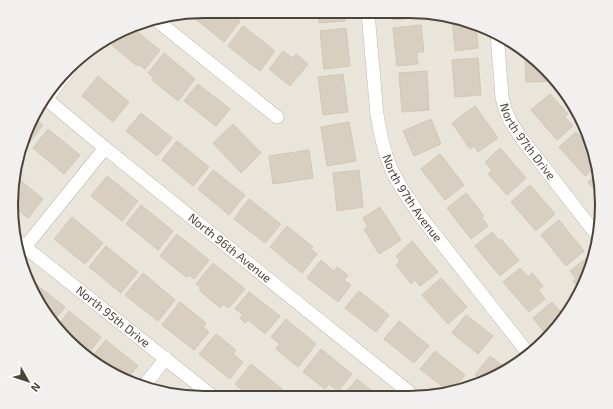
<svg xmlns="http://www.w3.org/2000/svg" width="613" height="409" viewBox="0 0 613 409" font-family="'Exo 2',sans-serif">
  <style>
    .residential { fill: #eae5da }
    .building { fill: #d8cfc1; stroke: #d3c7b4 }
    .lines { fill: none; stroke-linecap: round; stroke-linejoin: round }
    .street-casing { stroke: #c2bbae; stroke-width: 14 }
    .street { stroke: #fff; stroke-width: 13 }
    .labels { text-anchor: middle; stroke-width: 4; stroke-linejoin: round; paint-order: stroke }
    .street-label { font-size: 12px; fill: #4b4439; stroke: #fff }
    .rim { fill: none; stroke: #4b4439; stroke-width: 2 }
  </style>
  <rect width="100%" height="100%" fill="#f6f3ec"/>
  <path class="residential" d="M205,11l241,4 48,16 51,37 42,62 15,74 -15,74 -42,63 -62,42 -75,15 -241,-4 -48,-16 -51,-37 -31,-40 -22,-59 -4,-50 15,-61 25,-44 46,-43 46,-23z"/>
  <path class="building" d="M204,11h24l12,10 -16,21 -32,-26 3,-3z
    M318,13h27v8l-26,2z
    M392,14h23v4l-22,2z
    M452,17l24,8 2,23 -23,3z
    M421,25l3,27h-7l1,12 -21,2 -4,-38z
    M243,26l32,25 -15,20 -32,-25z
    M131,27l29,23 -15,19 -7,-5 -1,2 -25,-21 11,-14z
    M346,28l4,38 -26,3 -4,-38z
    M283,51l9,7 4,-4 12,10 -18,22 -21,-17z
    M164,53l31,26 -17,22 -26,-21 2,-3 -6,-4z
    M525,53l20,15 5,7 1,6 -25,1z
    M478,58l3,37 -26,2 -3,-37z
    M427,71l2,39 -27,2 -3,-39z
    M343,74l5,38 -25,3 -5,-38z
    M98,76l31,26 -16,20 -31,-26z
    M198,84l32,25 -14,17 -32,-25z
    M550,94l18,20 -3,3 8,9 -16,14 -26,-30z
    M475,106l23,32 -20,14 -4,-6 -4,3 -18,-26z
    M141,113l31,25 -15,18 -31,-25z
    M33,117l10,8 -17,22 -3,-3 3,-13z
    M431,119l10,25 -27,12 -11,-25z
    M349,122l7,39 -29,5 -6,-39z
    M233,124l28,29 -20,20 -28,-30z
    M48,129l32,26 -16,19 -31,-26z
    M576,132l15,16 4,20 -10,8 -26,-29z
    M177,141l32,26 -16,19 -31,-26z
    M500,148l26,30 -19,17 -19,-21 4,-4 -7,-8z
    M309,150l4,28 -40,6 -4,-28z
    M440,154l24,31 -19,15 -24,-31z
    M213,170l32,25 -16,20 -31,-26z
    M359,170l4,37 -26,4 -4,-38z
    M596,175l5,23 -13,-16z
    M15,176l28,23 -15,19 -16,-13 -1,-13z
    M107,176l31,25 -16,20 -31,-25z
    M530,185l25,29 -19,17 -25,-29z
    M466,193l18,23 -2,2 6,8 -17,13 -24,-31z
    M249,199l32,25 -16,19 -31,-24z
    M141,205l32,26 -15,19 -32,-26z
    M380,207l21,33 -22,14 -15,-25 4,-2 -5,-9z
    M72,217l31,26 -18,21 -31,-25z
    M559,220l25,31 -18,15 -25,-31z
    M287,226l26,21 -2,2 6,5 -15,19 -32,-26z
    M492,232l8,9 1,-2 18,21 -19,16 -25,-30z
    M177,234l32,26 -15,19 -5,-4 -3,2 -26,-21z
    M412,241l26,31 -18,14 -5,-6 -4,4 -15,-19 4,-4 -4,-5z
    M106,246l32,26 -17,21 -32,-26z
    M588,257l3,4 -4,17 -7,12 -7,-9 3,-2 -6,-8z
    M321,260l13,11 3,-4 11,8 -4,5 7,5 -13,17 -31,-24z
    M213,263l32,26 -16,19 -6,-4 -3,4 -21,-18 2,-2 -5,-4z
    M520,268l8,9 4,-4 11,13 -5,4 7,9 -16,13 -26,-30z
    M143,273l32,27 -17,21 -33,-26z
    M441,278l26,29 -19,17 -26,-29z
    M33,282l32,25 -12,15 -16,-21 -6,-16z
    M359,291l30,24 -13,17 -31,-24z
    M249,292l31,24 -15,18 -17,-14 -3,3 -5,-5 3,-3 -8,-6z
    M180,302l26,21 -3,4 6,5 -15,18 -32,-25z
    M552,302l11,13 -15,22 -15,-19z
    M69,311l32,26 -14,18 -20,-14 -10,-14z
    M466,315l27,21 -15,18 -26,-21z
    M286,319l30,25 -18,23 -22,-18 4,-5 -9,-7z
    M399,321l30,25 -15,17 -30,-24z
    M216,334l20,16 -3,4 10,8 -13,17 -31,-25z
    M106,340l32,26 -12,14 -7,-2 -28,-20z
    M321,349l31,25 -14,17 -9,-7 -4,5 -22,-17z
    M435,351l30,24 -11,14 -7,1 -27,-21z
    M490,356l16,12 -22,15 -9,-8z
    M251,364l31,25 -6,7h-27l-14,-12z
    M357,379l24,19 -36,-1 -2,-1z"/>
  <g class="lines">
    <g class="street-casing">
      <g id="street">
        <path id="s1" d="M368,13l9,102 4,21 5,19 6,16 10,18 19,28 107,136"/>
        <path d="M155,19l122,98"/>
        <path id="s2" d="M497,33l5,64 3,12 5,12 12,18 74,95"/>
        <path id="s3" d="M45,98l60,50 310,249"/>
        <path d="M46,99l24,-30"/>
        <path id="s4" d="M15,239l196,156"/>
        <path d="M25,247l80,-99"/>
        <path d="M144,386l22,-28"/>
      </g>
    </g>
    <use href="#street" class="street"/>
  </g>
  <g class="labels">
    <g class="street-label">
      <text dy="4" stroke="none"><textPath href="#s2" startOffset="116">North 97th Drive</textPath></text>
      <text dy="4" stroke="none"><textPath href="#s1" startOffset="194">North 97th Avenue</textPath></text>
      <text dy="4" stroke="none"><textPath href="#s3" startOffset="238">North 96th Avenue</textPath></text>
      <text dy="4" stroke="none"><textPath href="#s4" startOffset="125">North 95th Drive</textPath></text>
    </g>
  </g>
  <path d="M0 0H613V409H0ZM204 18H409A186 186 0 0 1 595 204V205A186 186 0 0 1 409 391H204A186 186 0 0 1 18 205V204A186 186 0 0 1 204 18Z" fill="#f1f0ef" fill-rule="evenodd"/>
  <path class="rim" d="M204 18H409A186 186 0 0 1 595 204V205A186 186 0 0 1 409 391H204A186 186 0 0 1 18 205V204A186 186 0 0 1 204 18Z"/>
  <g transform="translate(28 381) rotate(129)" stroke="#ffffff" stroke-width="3" paint-order="stroke">
  <path d="M0-3L7 15L0 10L-7 15Z" fill="#4b4439"/>
  <text y="-6" font-size="11" font-weight="bold" text-anchor="middle" fill="#4b4439">N</text>
  </g>
</svg>
